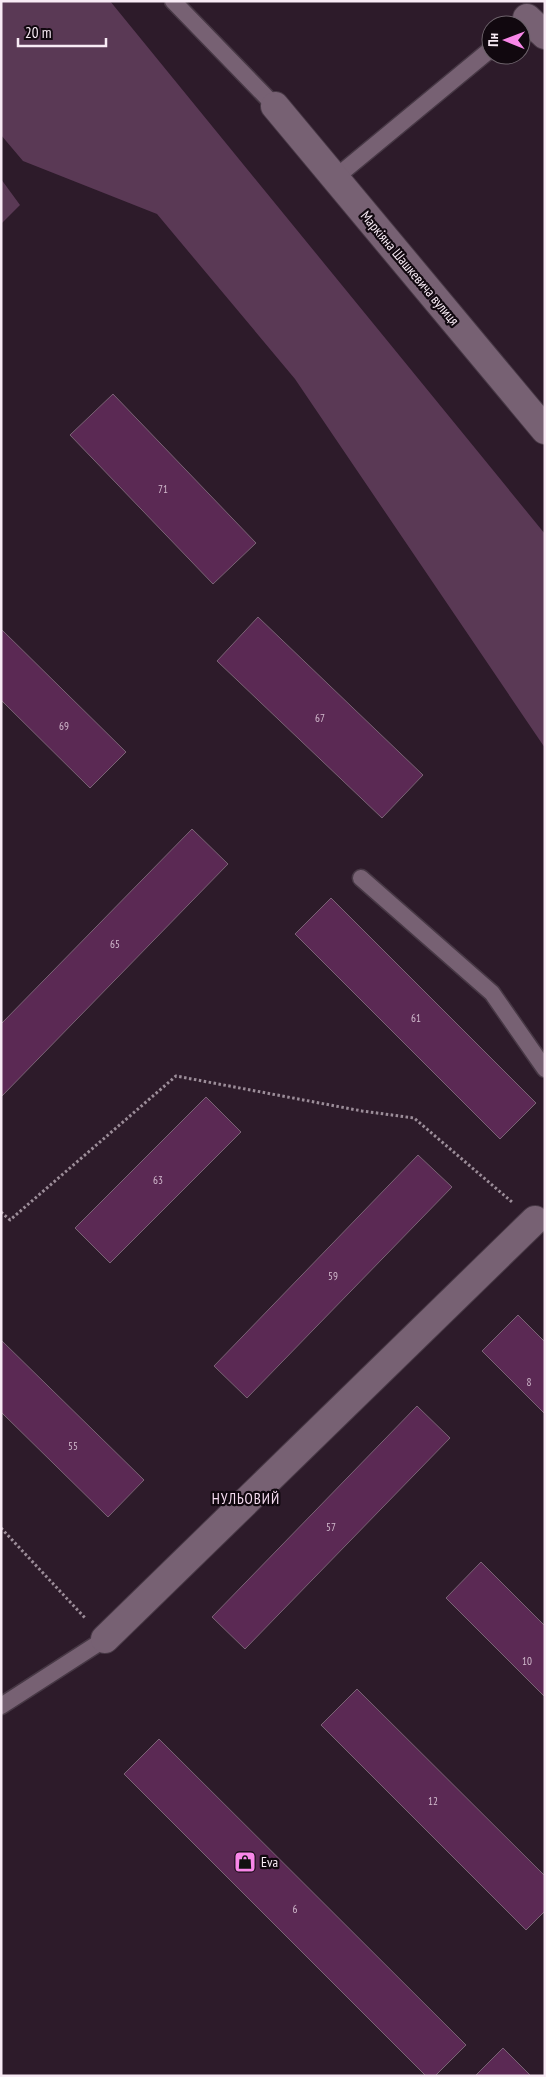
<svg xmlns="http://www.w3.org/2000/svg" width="546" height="2077" viewBox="0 0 546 2077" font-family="'PT Sans Narrow',sans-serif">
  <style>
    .green { fill: #5a3955 }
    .building { fill: #5b2954; stroke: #7a6375 }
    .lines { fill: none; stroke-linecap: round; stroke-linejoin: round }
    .lane-casing { stroke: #473845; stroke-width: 19 }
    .street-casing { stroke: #473845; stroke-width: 30 }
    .path { stroke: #9c8d99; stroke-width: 3; stroke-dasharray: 2.5 2.5; stroke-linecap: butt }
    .lane { stroke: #776173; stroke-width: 16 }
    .street { stroke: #776173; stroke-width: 28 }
    .labels { text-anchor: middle; stroke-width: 4.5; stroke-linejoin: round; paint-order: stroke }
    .number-label { font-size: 11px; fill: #d1bacd }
    .street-label { font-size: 14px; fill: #f8ebf5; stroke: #11080f }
    .poi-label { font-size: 14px; fill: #f8ebf5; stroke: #11080f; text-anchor: start }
    .neighbourhood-label { font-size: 15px; letter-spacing: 1px; fill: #f5dbf0; stroke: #11080f }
  </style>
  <rect width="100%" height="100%" fill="#2d1b2a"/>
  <path class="green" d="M1,1h109l435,533v214l-250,-369 -138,-165 -134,-53 -22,-26z
    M1,179l19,26 -19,19z"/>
  <path class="building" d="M113,394l143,149 -43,41 -143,-149z
    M258,617l165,158 -41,43 -165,-157z
    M1,629l125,123 -36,36 -89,-88z
    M192,829l36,35 -227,233v-73z
    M331,898l205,205 -36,36 -205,-205z
    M206,1097l35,35 -131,131 -35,-35z
    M418,1155l34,32 -205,211 -33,-32z
    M518,1315l27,27v72l-63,-63z
    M1,1340l143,140 -36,37 -107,-105z
    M417,1406l33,32 -205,211 -33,-32z
    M481,1562l64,64v71l-99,-99z
    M357,1689l188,187v35l-19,19 -205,-205z
    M159,1739l307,306 -31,31h-9l-302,-302z
    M503,2048l28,28h-56z"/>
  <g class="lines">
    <g class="lane-casing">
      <path id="lane" d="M173,1l102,105
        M335,178l156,-129
        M361,878l131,115 53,76
        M1,1706l104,-67"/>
    </g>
    <g class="street-casing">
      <path id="street" d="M527,18l18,17
        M275,106l270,324
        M105,1639l430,-419"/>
    </g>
    <path class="path" d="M1,1212l9,8 166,-144 186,35 52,7 98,84
      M1,1528l85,91"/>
    <use href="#lane" class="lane"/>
    <use href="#street" class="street"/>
  </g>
  <defs>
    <g id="shop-square" transform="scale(1.125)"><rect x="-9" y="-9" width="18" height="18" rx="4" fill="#f987e9" stroke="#11080f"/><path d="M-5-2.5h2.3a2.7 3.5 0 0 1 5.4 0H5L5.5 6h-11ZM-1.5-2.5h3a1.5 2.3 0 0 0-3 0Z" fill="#111"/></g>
  </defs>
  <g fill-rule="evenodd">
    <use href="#shop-square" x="245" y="1862"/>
  </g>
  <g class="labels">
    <g class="number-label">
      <text x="163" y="493">71</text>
      <text x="320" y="722">67</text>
      <text x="64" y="730">69</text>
      <text x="115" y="948">65</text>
      <text x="416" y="1022">61</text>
      <text x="158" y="1184">63</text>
      <text x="333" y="1280">59</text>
      <text x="529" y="1386">8</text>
      <text x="73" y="1450">55</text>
      <text x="331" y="1531">57</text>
      <text x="527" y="1665">10</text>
      <text x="433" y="1805">12</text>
      <text x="295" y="1913">6</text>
    </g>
    <g class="street-label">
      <text transform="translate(410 268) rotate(50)" y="5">Маркіяна Шашкевича вулиця</text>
    </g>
    <g class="poi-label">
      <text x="261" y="1867">Eva</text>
    </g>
    <g class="neighbourhood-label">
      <text x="246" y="1504">НУЛЬОВИЙ</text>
    </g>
  </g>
  <rect width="546" height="2077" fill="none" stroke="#f8ebf5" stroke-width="5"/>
  <g transform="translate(506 40) rotate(271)"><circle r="24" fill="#11080f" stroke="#6d636b"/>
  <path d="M0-4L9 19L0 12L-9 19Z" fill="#f987e9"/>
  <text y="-8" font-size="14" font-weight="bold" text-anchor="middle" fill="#f8ebf5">Пн</text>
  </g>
  <path d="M18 38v8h88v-8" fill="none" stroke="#f8ebf5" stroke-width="2.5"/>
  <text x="25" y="38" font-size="15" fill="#f8ebf5" stroke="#11080f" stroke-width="4" paint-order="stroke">20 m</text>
</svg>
